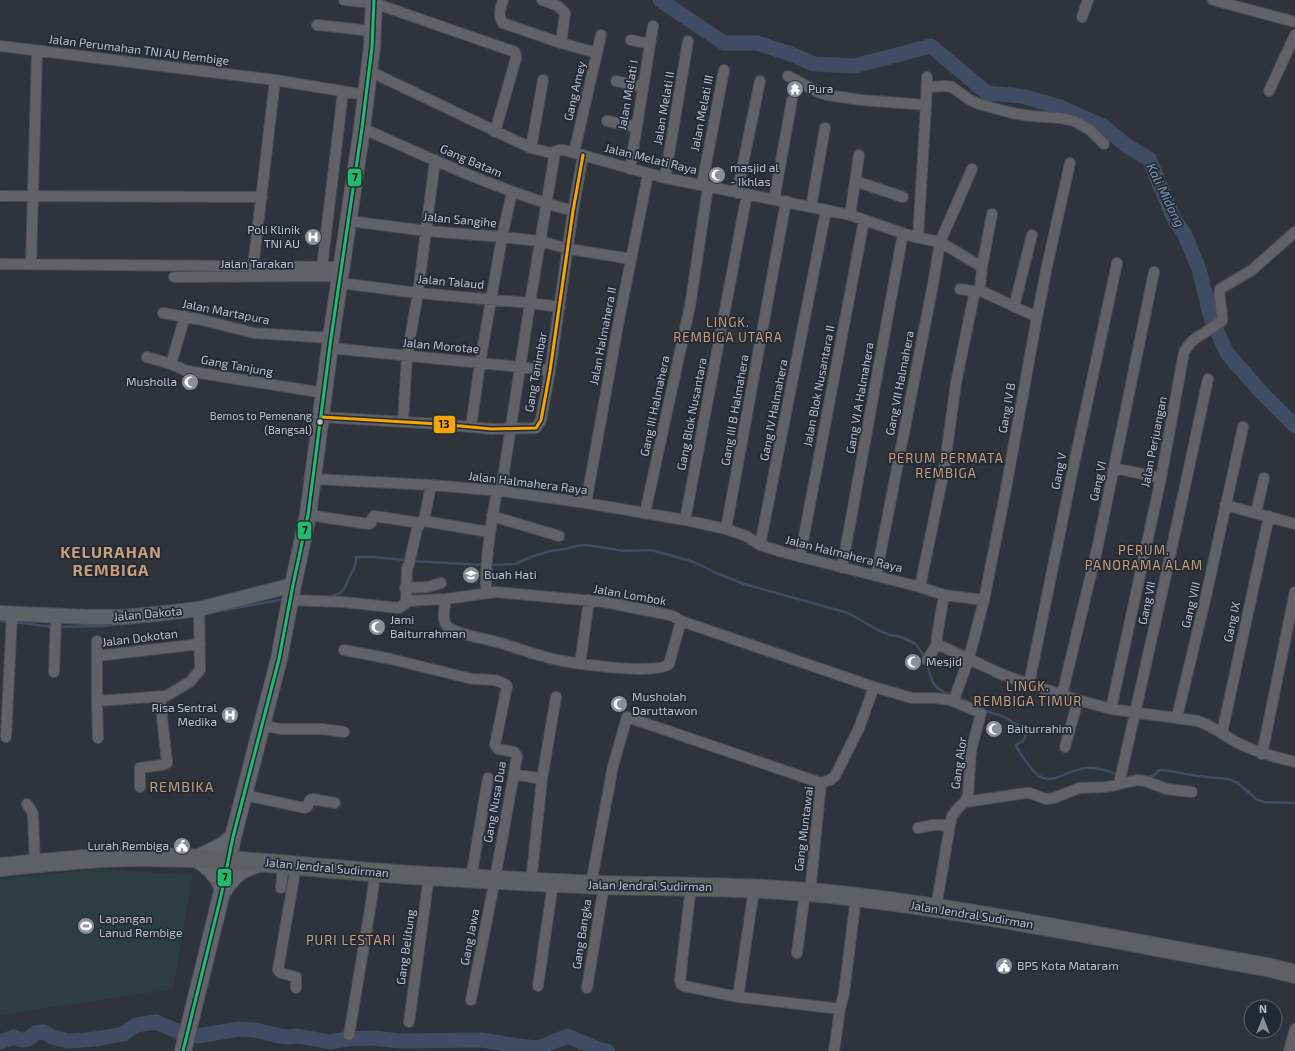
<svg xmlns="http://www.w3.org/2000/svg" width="1295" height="1051" viewBox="0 0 1295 1051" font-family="'Exo 2',sans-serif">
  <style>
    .green { fill: #2d3e41 }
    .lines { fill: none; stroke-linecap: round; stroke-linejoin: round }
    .stream { stroke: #404c63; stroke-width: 2.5 }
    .river { stroke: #404c63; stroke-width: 15 }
    .street-casing { stroke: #4b4e54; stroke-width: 12 }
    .secondary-casing { stroke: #4d5057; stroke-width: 16 }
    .primary-casing { stroke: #4d5057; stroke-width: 18 }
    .highway-casing { stroke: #4c5057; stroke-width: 20 }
    .street { stroke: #606268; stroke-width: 10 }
    .secondary { stroke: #5d6168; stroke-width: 14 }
    .primary { stroke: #61656b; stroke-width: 16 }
    .highway { stroke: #5e6163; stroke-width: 18 }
    .bus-1-casing { stroke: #232a36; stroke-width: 6 }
    .bus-2-casing { stroke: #232a36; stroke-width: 6 }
    .bus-1 { stroke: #f7a600; stroke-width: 3 }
    .bus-2 { stroke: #20bc6c; stroke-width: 3 }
    .bus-dot { fill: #bbc0ca; stroke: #232a36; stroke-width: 1.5 }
    .labels { text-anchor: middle; stroke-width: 3.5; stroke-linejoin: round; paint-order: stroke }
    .bus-label { font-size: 11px; fill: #bbc0ca; stroke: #232a36; text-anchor: end }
    .street-label { font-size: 12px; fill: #bbc0ca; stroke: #232a36 }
    .poi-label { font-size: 12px; fill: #bbc0ca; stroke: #232a36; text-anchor: start }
    .water-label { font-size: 13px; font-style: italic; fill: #8695ae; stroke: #232a36 }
    .neighbourhood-label { font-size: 13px; letter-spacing: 1px; fill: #cb9f76; stroke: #232a36 }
    .quarter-label { font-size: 14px; letter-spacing: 1px; fill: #cb9f76; stroke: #232a36 }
    .district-label { font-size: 16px; font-weight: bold; letter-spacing: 1px; fill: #cb9f76; stroke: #232a36 }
    .line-badge { stroke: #232a36; stroke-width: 1.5 }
    .pale-badge-label { font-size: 11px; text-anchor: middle; font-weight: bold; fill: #111 }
  </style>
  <rect width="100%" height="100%" fill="#2f333b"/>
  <path class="green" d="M100,869l93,6 -20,114 -173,26v-136z"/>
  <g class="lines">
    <path class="stream" d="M412,561l72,4
      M489,565l26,-1 16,-7 19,-6 15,-2 11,-3 11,-1 37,6 27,-1 43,12 22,11 28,11 104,29 30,17 12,5 11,2 15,7 9,14
      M328,597c18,-3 16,-10 23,-23 4,-7 5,-8 5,-17h17l34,3
      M219,611l66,-12
      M0,621l9,1
      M14,622l39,5
      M58,627l45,-1 84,-9
      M927,662c4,19 5,26 25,34
      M958,698l9,3 3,2
      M983,710l19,6 26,15 -5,10 -7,4c3,9 9,15 15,23 19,24 31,2 55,0 11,-1 22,3 33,7
      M1147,778l7,-3 5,-5 12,1 26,5 31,3 10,4 18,16 8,3 31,1"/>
    <path class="river" d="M660,0l64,43h33l31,10 26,11 40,2 77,-20 56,47 35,3 38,11 43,19 24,20 22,13 26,62 9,12 15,36 12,49 16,35 34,39 34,34
      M0,1042l14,-5c9,5 14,4 21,-4l9,-1 8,5 16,4 28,-2 27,-5 13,-9 20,-3 26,11 15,3 42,-7 16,1 24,6 10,1 9,-1 32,6 17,-3 27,-1 26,3 82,-1 35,6 21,2 30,-12 32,14 7,1"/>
    <g class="street-casing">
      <path id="street" d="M344,0l30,3 141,49 1,6 -21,74
        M503,0c-2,7 -6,16 0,23l58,20 36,10
        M542,0l16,6 7,7 -4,30
        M1213,0l82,22
        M1082,17l6,-17
        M317,25l56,6
        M631,40l19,4
        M0,46l275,34 91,15
        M369,71l162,77 20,5 9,-3h4l101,28 161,32 24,5 61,21 29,6 42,25 -2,20 1,4 56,26
        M788,76l30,16 9,3 34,5 65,5 -8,133
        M616,81l27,6
        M927,87l18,-1 7,1 18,13 9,4 33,9 19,3 29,2 14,3 16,9 14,14
        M1269,91l26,-56
        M926,105l1,-28
        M607,121l29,6
        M362,128c69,31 138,63 211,83
        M531,148l12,-68
        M574,153l27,-118
        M630,169l23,-143
        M665,178l23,-137
        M855,181l48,16
        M702,185l22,-115
        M737,193l23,-112
        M0,196l262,1
        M774,200l18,-100
        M811,207l14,-79
        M850,215l9,-60
        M349,221l78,10 75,6 38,4 29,8 62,10
        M0,264l342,3
        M31,264l6,-213
        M253,267l22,-187
        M322,267l21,-175
        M982,267l10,-53
        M174,277l167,-1
        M340,283l78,10 112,10 30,4
        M1014,307l18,-72
        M163,313l39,7 52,13 77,5
        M330,348l191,19 29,4
        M147,357l24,7 16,7 137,22
        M171,364l14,-48
        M321,417l118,7 53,5 44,-1 5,-8 9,-49 23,-160 10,-56
        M403,422l4,-66 11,-63 17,-133
        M471,427l9,-64 22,-126 10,-45
        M1114,468l47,10
        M314,479l117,6 70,6 85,12 99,17 41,9 20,7 14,9 22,7 138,35 24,8 -7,41v8l64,30 28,10 49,16 33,9 87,12c14,5 26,14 38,21 19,10 38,15 59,20
        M431,485l-7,36 65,11
        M501,491l29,-188 25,-151
        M586,503l32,-178 30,-151
        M1225,505l70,19
        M645,513l45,-207 18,-119
        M1256,513l8,-35
        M308,515l61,9 2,-1 1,-4 2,-3 46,7
        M492,516l67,20
        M685,520l62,-326
        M726,529l60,-328
        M760,545l66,-335
        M800,557l64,-337
        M842,568l61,-335
        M876,576l57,-292 7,-42 32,-73
        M920,587l24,-117 12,-87 18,-88 -2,-4 -12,-2
        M405,588l23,-1 13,-4
        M486,593c-1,-35 5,-68 11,-102
        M944,595l40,5
        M446,599c-1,7 -5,20 1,27 7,8 35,12 46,15 19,5 37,12 56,17 17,5 110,18 120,6l12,-43
        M290,600l53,2 56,6 6,-4 1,-3 40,-2 50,-7 108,10 56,11 13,3 8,5 193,66 38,11h23l15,2 31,13 -10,38 -3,44 -3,7 -6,5 -7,9 -2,9 -14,83
        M406,601l1,-33 2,-4 8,-35 4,-7 3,-1
        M97,641v60l69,-5 24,-14 10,-12 -1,-61
        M344,650l47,9 81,20 23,1 10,4 2,2 -12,59 3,4 16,3 3,4 -22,123 -24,121
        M97,656l103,-12
        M927,660l10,-16
        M580,664l9,-64
        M54,672l2,-55
        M1029,684l45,-220 43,-201
        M1062,695l36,-150 56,-273
        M97,701l1,37
        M955,701l1,-7 13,-36 15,-58 21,-106 32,-177 10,-51 23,-103
        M1111,709l50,-231 23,-126 8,-11 30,-20c1,-11 -4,-22 -2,-32l32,-19 43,-38
        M1177,717l29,-121 37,-169
        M262,725l18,4h43l21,3
        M1222,733l47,-217
        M6,737l6,-123
        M1065,747l13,-47
        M1262,754l33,-162
        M514,774l28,5
        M821,783l9,-3 5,-4 24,-48 15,-41
        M1119,784l45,-200 44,-205
        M140,787v-19l22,-3 5,-2 -7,-66
        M244,795l61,13 2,-1 3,-7 2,-1 23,4
        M965,802l61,-9h4l16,6 8,-1 25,-10 28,-1 30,-7 8,1 22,8 25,3
        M27,804l4,6 2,4 2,50
        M918,828l15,-3h17
        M471,878l17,-100
        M531,882l11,-103 14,-82
        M591,884l22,-118 14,-49 194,66
        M691,886l-11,94 1,4 3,2 54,11
        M281,888l2,-23
        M754,889l-16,108 102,12
        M810,893l11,-110
        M797,953l8,-61
        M538,986l15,-103
        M296,988v-11l-15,-4 -3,-3 18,-104
        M587,988l17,-103
        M409,1022l20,-146
        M349,1035l23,-138 3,-25
        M834,1051l6,-42 4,-16 12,-96
        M1289,1051l6,-22"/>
    </g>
    <g class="secondary-casing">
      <path id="secondary" d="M0,613l87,4h35l34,-3 43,-5 94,-24"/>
    </g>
    <g class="primary-casing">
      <path id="primary" d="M194,858c14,7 23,16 29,31
        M198,858l25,-13 10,-8
        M224,890c12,-18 18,-21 38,-27
        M183,1051l38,-155 12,-59 46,-178 14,-74 15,-70 23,-177 31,-210 10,-81 2,-47"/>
    </g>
    <g class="highway-casing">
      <path id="highway" d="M0,867c45,-4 89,-10 134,-10 98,-1 196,14 294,19 58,3 115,7 173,9 85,2 171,1 256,12 137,17 274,46 410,70l28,7"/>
    </g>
    <use href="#street" class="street"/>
    <use href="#secondary" class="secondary"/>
    <use href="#primary" class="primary"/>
    <use href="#highway" class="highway"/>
    <g class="bus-1-casing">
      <path id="bus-1" d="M321,417l118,7 53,5 44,-1 5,-8 9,-49 23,-160 10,-56"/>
    </g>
    <g class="bus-2-casing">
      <path id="bus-2" d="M183,1051l38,-155 12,-59 46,-178 14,-74 15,-70 23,-177 31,-210 10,-81 2,-47"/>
    </g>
    <use href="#bus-1" class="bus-1"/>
    <use href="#bus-2" class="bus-2"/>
  </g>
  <defs>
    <g id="temple-disc" transform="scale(0.9)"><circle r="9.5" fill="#8a8f98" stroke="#232a36"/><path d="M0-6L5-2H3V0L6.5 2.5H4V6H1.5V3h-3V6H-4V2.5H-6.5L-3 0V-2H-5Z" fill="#fff"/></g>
    <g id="mosque-disc" transform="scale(0.9)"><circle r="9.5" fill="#8a8f98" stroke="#232a36"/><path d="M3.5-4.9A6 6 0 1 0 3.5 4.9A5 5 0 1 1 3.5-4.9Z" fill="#fff"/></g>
    <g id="hospital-disc" transform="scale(0.9)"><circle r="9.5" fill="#8a8f98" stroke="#232a36"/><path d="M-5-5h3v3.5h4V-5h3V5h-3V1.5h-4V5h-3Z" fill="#fff"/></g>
    <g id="school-disc" transform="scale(0.9)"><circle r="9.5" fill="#8a8f98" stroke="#232a36"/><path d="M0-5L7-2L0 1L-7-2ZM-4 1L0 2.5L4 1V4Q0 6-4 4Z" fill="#fff"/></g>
    <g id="civic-disc" transform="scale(0.9)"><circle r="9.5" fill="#8a8f98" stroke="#232a36"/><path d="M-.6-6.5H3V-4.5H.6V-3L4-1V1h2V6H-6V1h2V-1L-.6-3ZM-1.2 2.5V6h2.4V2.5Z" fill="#fff"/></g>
    <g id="stadium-disc" transform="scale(0.9)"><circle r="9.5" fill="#8a8f98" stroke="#232a36"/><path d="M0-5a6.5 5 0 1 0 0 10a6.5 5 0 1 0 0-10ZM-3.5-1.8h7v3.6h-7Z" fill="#fff"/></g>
  </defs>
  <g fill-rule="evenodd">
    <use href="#temple-disc" x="795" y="89"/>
    <use href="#mosque-disc" x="717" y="175"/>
    <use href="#hospital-disc" x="313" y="237"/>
    <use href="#mosque-disc" x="190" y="382"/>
    <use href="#school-disc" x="471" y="575"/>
    <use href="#mosque-disc" x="377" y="627"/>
    <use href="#mosque-disc" x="913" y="662"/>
    <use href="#mosque-disc" x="619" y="704"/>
    <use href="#hospital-disc" x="230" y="715"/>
    <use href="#mosque-disc" x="994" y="729"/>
    <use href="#civic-disc" x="182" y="846"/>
    <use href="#stadium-disc" x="86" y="926"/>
    <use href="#civic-disc" x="1004" y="966"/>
  </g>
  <circle class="bus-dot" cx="320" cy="422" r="3.5"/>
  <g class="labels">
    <g class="bus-label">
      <text x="312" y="420">Bemos to Pemenang<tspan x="312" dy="14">(Bangsal)</tspan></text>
    </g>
    <g class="street-label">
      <text transform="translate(139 50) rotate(7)" y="4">Jalan Perumahan TNI AU Rembige</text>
      <text transform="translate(575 91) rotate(-77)" y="4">Gang Amey</text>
      <text transform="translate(628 95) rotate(-80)" y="4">Jalan Melati I</text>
      <text transform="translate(664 108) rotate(-80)" y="4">Jalan Melati II</text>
      <text transform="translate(702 113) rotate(-79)" y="4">Jalan Melati III</text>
      <text transform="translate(651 159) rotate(14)" y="4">Jalan Melati Raya</text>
      <text transform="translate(471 161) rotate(23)" y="4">Gang Batam</text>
      <text transform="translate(460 220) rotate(5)" y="4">Jalan Sangihe</text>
      <text x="257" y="268">Jalan Tarakan</text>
      <text transform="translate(451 282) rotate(5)" y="4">Jalan Talaud</text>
      <text transform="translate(226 312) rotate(11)" y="4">Jalan Martapura</text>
      <text transform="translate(603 336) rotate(-79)" y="4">Jalan Halmahera II</text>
      <text transform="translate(441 346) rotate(5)" y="4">Jalan Morotae</text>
      <text transform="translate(237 366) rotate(10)" y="4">Gang Tanjung</text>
      <text transform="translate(536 372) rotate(-80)" y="4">Gang Tanimbar</text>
      <text transform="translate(900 383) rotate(-79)" y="4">Gang VII Halmahera</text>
      <text transform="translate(819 386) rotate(-79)" y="4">Jalan Blok Nusantara II</text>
      <text transform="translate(860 398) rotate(-80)" y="4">Gang VI A Halmahera</text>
      <text transform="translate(655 406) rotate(-78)" y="4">Gang III Halmahera</text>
      <text transform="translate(1007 408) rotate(-80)" y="4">Gang IV B</text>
      <text transform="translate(735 410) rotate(-80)" y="4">Gang III B Halmahera</text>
      <text transform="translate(774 410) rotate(-79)" y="4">Gang IV Halmahera</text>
      <text transform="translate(692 414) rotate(-79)" y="4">Gang Blok Nusantara</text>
      <text transform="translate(1154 442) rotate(-79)" y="4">Jalan Perjuangan</text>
      <text transform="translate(1059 471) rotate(-79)" y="4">Gang V</text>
      <text transform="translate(1098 481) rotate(-78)" y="4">Gang VI</text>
      <text transform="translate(528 483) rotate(7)" y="4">Jalan Halmahera Raya</text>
      <text transform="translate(844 554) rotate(14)" y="4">Jalan Halmahera Raya</text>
      <text transform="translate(630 595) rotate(10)" y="4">Jalan Lombok</text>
      <text transform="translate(1147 603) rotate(-78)" y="4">Gang VII</text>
      <text transform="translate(1191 605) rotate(-77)" y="4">Gang VIII</text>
      <text transform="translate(148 614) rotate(-5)" y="4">Jalan Dakota</text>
      <text transform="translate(1232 622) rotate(-78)" y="4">Gang IX</text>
      <text transform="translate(140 638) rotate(-7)" y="4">Jalan Dokotan</text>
      <text transform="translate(959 763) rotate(-82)" y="4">Gang Alor</text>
      <text transform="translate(495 802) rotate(-80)" y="4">Gang Nusa Dua</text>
      <text transform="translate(804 829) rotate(-83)" y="4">Gang Muntawai</text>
      <text transform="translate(327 868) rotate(5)" y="4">Jalan Jendral Sudirman</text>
      <text transform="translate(650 886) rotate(1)" y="4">Jalan Jendral Sudirman</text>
      <text transform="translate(972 915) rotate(9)" y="4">Jalan Jendral Sudirman</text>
      <text transform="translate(582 934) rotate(-81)" y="4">Gang Bangka</text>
      <text transform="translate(470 937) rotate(-79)" y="4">Gang Jawa</text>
      <text transform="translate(406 947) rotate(-82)" y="4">Gang Belitung</text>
    </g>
    <g class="poi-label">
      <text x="808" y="93">Pura</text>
      <text x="730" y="172">masjid al<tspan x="730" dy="14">- Ikhlas</tspan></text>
      <text x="300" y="234" text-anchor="end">Poli Klinik<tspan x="300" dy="14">TNI AU</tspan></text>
      <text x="177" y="386" text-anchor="end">Musholla</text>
      <text x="484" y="579">Buah Hati</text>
      <text x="390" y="624">Jami<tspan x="390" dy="14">Baiturrahman</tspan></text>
      <text x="926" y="666">Mesjid</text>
      <text x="632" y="701">Musholah<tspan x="632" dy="14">Daruttawon</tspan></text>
      <text x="217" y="712" text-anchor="end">Risa Sentral<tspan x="217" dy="14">Medika</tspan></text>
      <text x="1007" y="733">Baiturrahim</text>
      <text x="169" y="850" text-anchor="end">Lurah Rembiga</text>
      <text x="99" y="923">Lapangan<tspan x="99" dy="14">Lanud Rembige</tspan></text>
      <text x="1017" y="970">BPS Kota Mataram</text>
    </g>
    <g class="water-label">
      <text transform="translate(1166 195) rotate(64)" y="5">Kali Midang</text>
    </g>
    <g class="neighbourhood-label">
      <text x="728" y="327">LINGK.<tspan x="728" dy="15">REMBIGA UTARA</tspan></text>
      <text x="946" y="463">PERUM PERMATA<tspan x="946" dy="15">REMBIGA</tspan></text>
      <text x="1144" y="555">PERUM.<tspan x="1144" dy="15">PANORAMA ALAM</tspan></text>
      <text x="1028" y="691">LINGK.<tspan x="1028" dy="15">REMBIGA TIMUR</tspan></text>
      <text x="351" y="945">PURI LESTARI</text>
    </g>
    <g class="quarter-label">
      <text x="182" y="792">REMBIKA</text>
    </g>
    <g class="district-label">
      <text x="111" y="558">KELURAHAN<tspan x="111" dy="18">REMBIGA</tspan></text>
    </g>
  </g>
  <g class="line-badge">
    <rect x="347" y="168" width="15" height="19" rx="4" fill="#20bc6c"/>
    <rect x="433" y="415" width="23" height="19" rx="4" fill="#f7a600"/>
    <rect x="297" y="521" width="15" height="19" rx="4" fill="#20bc6c"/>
    <rect x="217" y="868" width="15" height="19" rx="4" fill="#20bc6c"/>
  </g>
  <g class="pale-badge-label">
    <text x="355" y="181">7</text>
    <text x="444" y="428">13</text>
    <text x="305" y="534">7</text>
    <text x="225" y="881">7</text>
  </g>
  <g transform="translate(1263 1019)"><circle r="19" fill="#232a36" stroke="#606671"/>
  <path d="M0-3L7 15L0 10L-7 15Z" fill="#8a8f98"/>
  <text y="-6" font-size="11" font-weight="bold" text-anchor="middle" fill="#bbc0ca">N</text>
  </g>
</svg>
